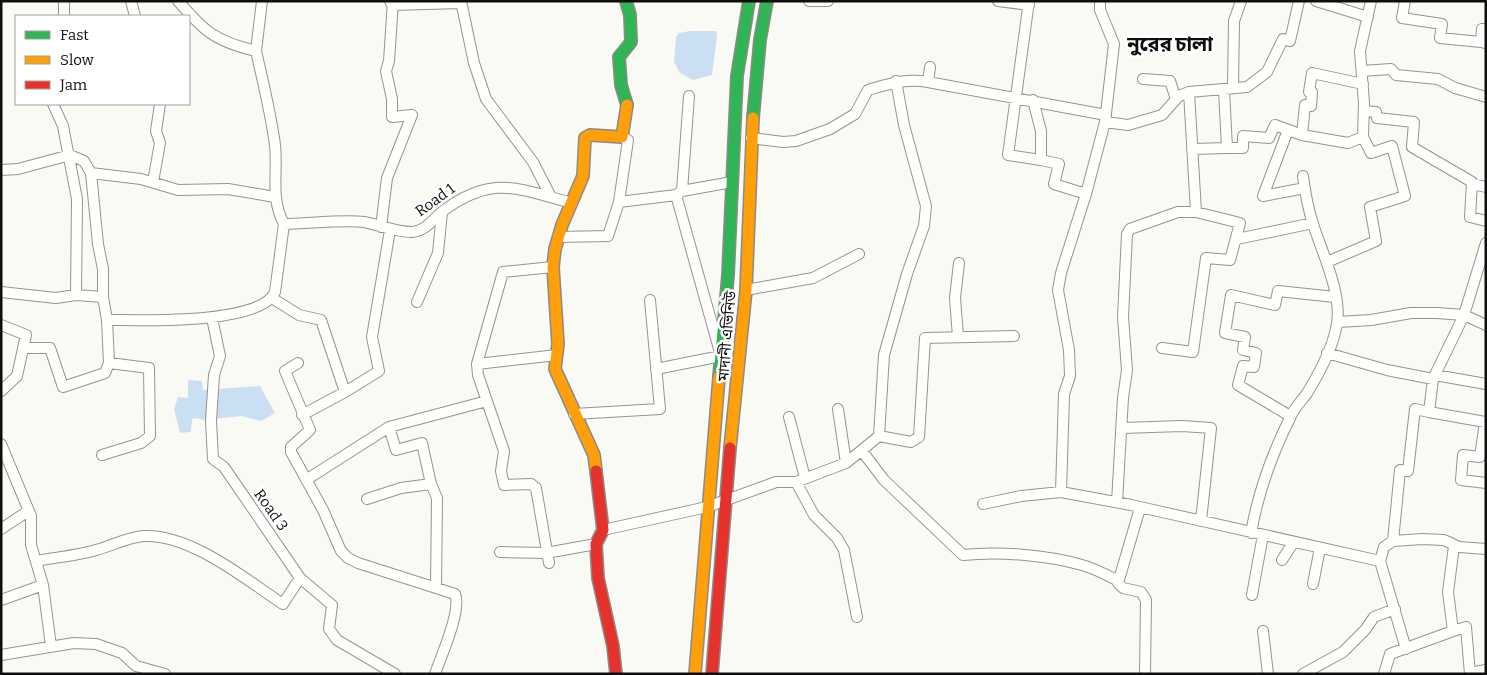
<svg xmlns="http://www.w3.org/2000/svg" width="1487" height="675" viewBox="0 0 1487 675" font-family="Bitter,'Noto Sans Bengali',serif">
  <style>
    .water { fill: #cbdff3 }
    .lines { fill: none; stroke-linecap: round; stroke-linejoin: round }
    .street-casing { stroke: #949492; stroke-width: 12 }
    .fast-casing { stroke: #8b8b88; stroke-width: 14 }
    .slow-casing { stroke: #8b8b88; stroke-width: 14 }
    .jam-casing { stroke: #8b8b88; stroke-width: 14 }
    .street { stroke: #fefefd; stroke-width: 10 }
    .fast { stroke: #30b455; stroke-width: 11 }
    .slow { stroke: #ff9f0a; stroke-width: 11 }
    .jam { stroke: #e5322d; stroke-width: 11 }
    .labels { text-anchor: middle; stroke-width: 5; stroke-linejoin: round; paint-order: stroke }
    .street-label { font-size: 15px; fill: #0e0e0e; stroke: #fff }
    .district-label { font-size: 20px; font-weight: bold; fill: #0e0e0e; stroke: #fff }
  </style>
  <rect width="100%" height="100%" fill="#fafaf4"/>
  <path class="water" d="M690,31h26l1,5 -5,39 -19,5 -13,-7 -6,-11 2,-25 3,-4z
    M188,380l14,1 1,9 57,-4 15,27 -14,8 -19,-5 -40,4 -4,-2 -6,1 -1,13 -11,1 -6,-24 4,-12 10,1z"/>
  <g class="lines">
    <g class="street-casing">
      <path id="street" d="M131,1l4,15
        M390,1l2,4 69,-2
        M461,1l13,62 12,36 47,63 18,35
        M809,1h19
        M998,1l31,4
        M1029,1l-21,154 33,5
        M1316,1l52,16
        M1405,1l-3,17 40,6 -2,14 41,4
        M64,16v-15
        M1485,43l-4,-1 1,-13h4
        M256,51l6,-50
        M930,67l-2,15 178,33
        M1362,71l29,-2 5,6 42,4 17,9 31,9
        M1143,79l27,2 6,18
        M1233,88l1,-67 7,-20
        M1189,92l7,120
        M1033,100l8,31v29l18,4 -5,20 32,10
        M53,104l10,22 14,73 -1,96
        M1364,111l12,1 1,6 37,4 -2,25 60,35 -2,35 16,4
        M1105,122l23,3 34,-10 17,-19 10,-4 58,-5 20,-15 16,-33 7,2 9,-40
        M1288,130l-25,66 42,-8
        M1302,135l3,-30 6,1 1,-14h-3l3,-19 51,11
        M751,138l32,4 13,-1 34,-12 25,-15 13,-24c21,-6 38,-12 60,-8
        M1227,148h16v-12l26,2 6,-13 27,10 46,8 15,-6 1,-34 -4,-52 11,-50
        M1192,149l35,-1 -3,-58
        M1,170l17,-1 52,-14 14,6 7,12 7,71 5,25v28l4,23 2,43 -4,10 -42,14 -13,-39h-27
        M91,173l50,6 37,11 50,-1 47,8
        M153,182l7,-39 -4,-12 4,-27
        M1472,184l14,3
        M682,191l7,-95
        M619,202l57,-7 6,-4 50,-9
        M284,224c22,0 60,-5 80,-2 17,3 31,10 48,10 14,-1 22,-14 31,-21 50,-37 76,-22 129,-8
        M381,227l6,-49 25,-63 -20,2v-18l-6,-28 3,-10 4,-60
        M558,237l50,-1 11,-34 9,-62 -6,-3
        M1237,239l76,-16
        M1327,262l49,-21 -6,-34 35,-11 -13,-50 -21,7 -8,-16
        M746,290l67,-12 46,-24
        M1,292l55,6 20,-3 27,2
        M272,298l27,17 22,5 24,72
        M417,302l21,-49 4,-41
        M212,318l8,38 -6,19 -3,46 2,38 11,8 76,111 32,27 -3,24 8,11 58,34
        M107,320c33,0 153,5 168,-28l9,-68c-14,-26 -6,-51 -9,-79 -4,-31 -12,-63 -19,-94 -42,-10 -50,-19 -78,-50
        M1338,322l33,-2 40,-7h26l27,2 22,10
        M1,325l25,10 -9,41 -16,15
        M958,337l-3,-39 4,-35
        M1327,353l60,17 46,9 31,-64 22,-72
        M298,363l-13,8 25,59 -19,17v5l32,58 18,41 7,7 10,5 97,31c7,16 -14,62 -20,80
        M477,364l80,-9
        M656,369l65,-13 -45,-161
        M1435,375l51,9
        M838,409l8,54
        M1429,412l56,10 -5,35 -17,-2 -2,25 25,3
        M574,414l86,-5 -10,-109
        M302,415l43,-23 34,-21 -7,-34 18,-107
        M1290,416l-52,-31 5,-19 11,1 2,-14 -13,-3 2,-13 -20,-4 6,-38 44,10 3,-14 57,6
        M789,417l16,61
        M389,427l7,23 26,-7 9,41 6,14 -1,89
        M1122,428l60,-2 29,2 -10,93
        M879,436l32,6 8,-5 6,-99 89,-2
        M1,444l30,72v29l12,40 8,61
        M862,451l22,29 79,75c36,-4 84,0 119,10 12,3 24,10 35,15
        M102,455l39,-12 9,-7 -1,-68 -40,-5
        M306,480l83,-53 98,-26
        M796,482l18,33 23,23 7,12 13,67
        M1061,492l3,-98 6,-18 -1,-26 -11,-60 3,-17 25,-79 19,-72 9,-78 -14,-34v-9
        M367,499l34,-11 30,-4
        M1117,502l6,-104 4,-28 -4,-53 4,-83 3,-5 48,-17h18l44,11 -10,37 -24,-2 -13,94 -31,-4
        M983,504l38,-8 40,-4 70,13 249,56 4,-14 9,-6 29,-2 22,1 15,7 27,2
        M1140,508l-22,75 5,5 18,4 5,8 -1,74
        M1,529l27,-18
        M603,530l104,-23 69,-25h20l50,-19 33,-27 5,-81 23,-81 17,-48 2,-20 -22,-81 -8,-44
        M1251,533c7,-40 21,-79 39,-115 4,-11 14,-19 19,-28 12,-20 25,-45 28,-67 5,-29 -15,-71 -24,-99 -5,-16 -8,-32 -10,-48
        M1393,541l7,-71 8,1 7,-62 14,3 4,-33
        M1454,546l-6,46 5,39 13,-4 4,47
        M500,552l46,1 50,-9
        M1282,560l11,-17
        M36,561c20,-4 41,-5 60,-11 16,-4 31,-13 48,-14 47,-2 101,43 139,68l17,-26
        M1380,561l26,88
        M549,563l-13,-75 -5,-4 -27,1 -3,-14 3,-20 -26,-76 -1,-11 26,-92 50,-5
        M1313,584l7,-36
        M1252,595l11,-60
        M1,600l42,-15
        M1263,631l5,43
        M1,655l73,-12 22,1 26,9 14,13 29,8
        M1470,673l16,-3
        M1303,674l40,-22 22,-22 9,-13 21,-8
        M1384,674l6,-20 63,-23"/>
    </g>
    <g class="fast-casing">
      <path id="fast" d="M626,1l4,14 1,27 -12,15 2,28 6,20
        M753,118l7,-78 7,-39
        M719,377l9,-102 9,-199 12,-75"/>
    </g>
    <g class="slow-casing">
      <path id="slow" d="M730,448l16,-158 7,-172
        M596,471l-2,-16 -39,-86 3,-25 -5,-77 2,-18 7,-24 21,-49 2,-38 5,-3 32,2 5,-32
        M695,674l24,-297"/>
    </g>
    <g class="jam-casing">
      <path id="jam" d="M596,471l7,59 -7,14 2,34 15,68 3,28
        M712,674l18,-226"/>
    </g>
    <use href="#street" class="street"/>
    <use href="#fast" class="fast"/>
    <use href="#slow" class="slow"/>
    <use href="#jam" class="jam"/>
  </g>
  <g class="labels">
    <g class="street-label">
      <text transform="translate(435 200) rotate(-36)" y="5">Road 1</text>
      <text transform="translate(727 336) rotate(-85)" y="5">মাদানী এভিনিউ</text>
      <text transform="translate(271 510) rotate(55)" y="5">Road 3</text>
    </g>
    <g class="district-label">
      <text x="1170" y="51">নুরের চালা</text>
    </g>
  </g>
  <rect width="1487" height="675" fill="none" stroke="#0e0e0e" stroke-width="5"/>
  <rect x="15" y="15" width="175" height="90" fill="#ffffff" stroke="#9f9f9f"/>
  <rect x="25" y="31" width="25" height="8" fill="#30b455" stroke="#9f9f9f"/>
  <text x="60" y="40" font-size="15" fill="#0e0e0e">Fast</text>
  <rect x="25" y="56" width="25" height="8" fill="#ff9f0a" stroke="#9f9f9f"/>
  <text x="60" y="65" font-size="15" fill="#0e0e0e">Slow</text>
  <rect x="25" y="81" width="25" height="8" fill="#e5322d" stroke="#9f9f9f"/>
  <text x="60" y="90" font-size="15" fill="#0e0e0e">Jam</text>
</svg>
